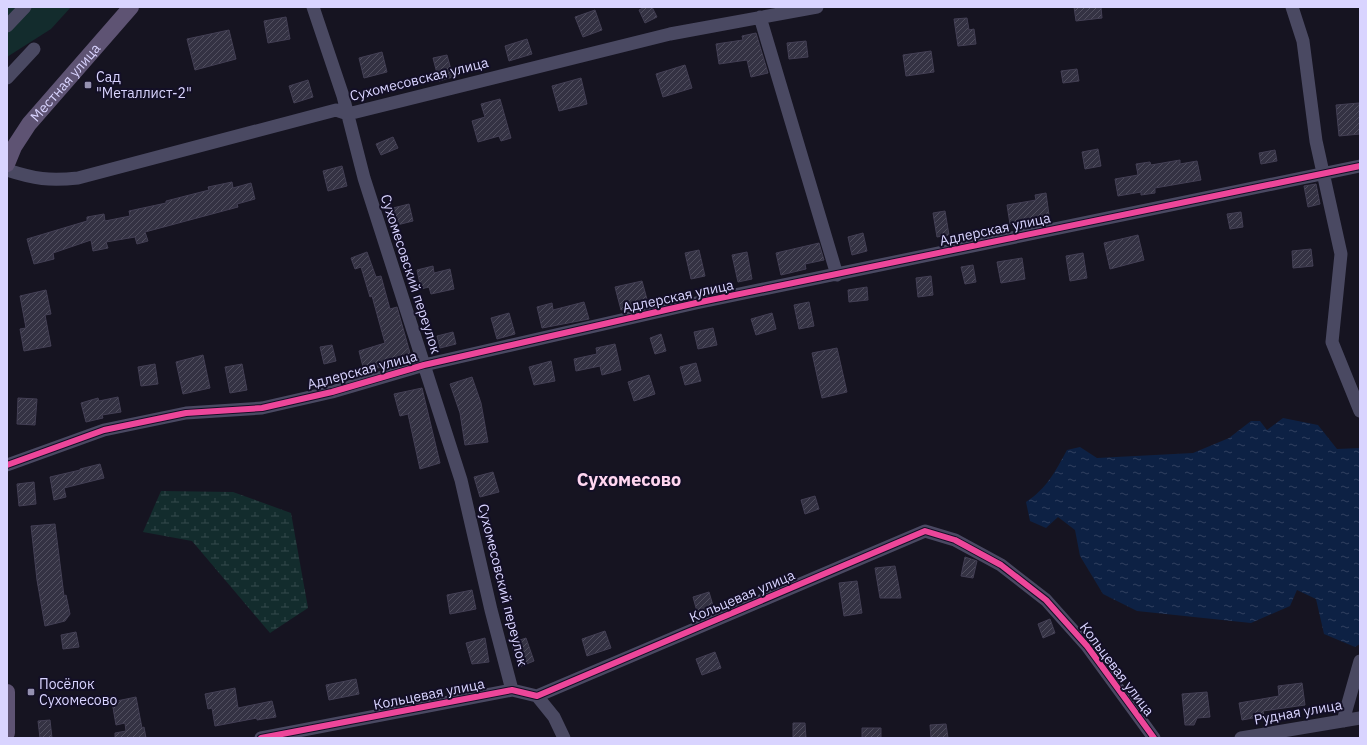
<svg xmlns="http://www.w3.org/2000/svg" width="1367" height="745" viewBox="0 0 1367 745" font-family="'IBM Plex Sans',sans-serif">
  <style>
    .wetland { fill: url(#wetland-marsh) }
    .garden { fill: #132c2d }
    .water { fill: url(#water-ripples) }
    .building { fill: url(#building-hatch); stroke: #433f54 }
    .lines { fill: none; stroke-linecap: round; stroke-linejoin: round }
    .minor { stroke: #4a4962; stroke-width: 13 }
    .major { stroke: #5e5373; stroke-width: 16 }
    .cycleway-casing { stroke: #130f26; stroke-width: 8 }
    .cycleway { stroke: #ed469a; stroke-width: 6 }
    .poi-dot { fill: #9591b1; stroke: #130f26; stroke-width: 1.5 }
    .labels { text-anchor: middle; stroke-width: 4; stroke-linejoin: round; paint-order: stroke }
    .poi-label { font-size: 14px; fill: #d9d4ff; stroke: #130f26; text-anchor: start }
    .street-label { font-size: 14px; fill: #d9d4ff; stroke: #130f26 }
    .district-label { font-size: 18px; font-weight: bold; fill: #ffd6f0; stroke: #130f26 }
  </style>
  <defs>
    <pattern id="wetland-marsh" width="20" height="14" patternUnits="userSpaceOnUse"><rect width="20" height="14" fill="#132c2d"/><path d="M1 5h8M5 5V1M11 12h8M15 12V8" fill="none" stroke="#354a4c"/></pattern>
    <pattern id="water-ripples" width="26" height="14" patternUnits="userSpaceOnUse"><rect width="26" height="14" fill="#0d2144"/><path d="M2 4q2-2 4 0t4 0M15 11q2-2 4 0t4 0" fill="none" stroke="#304060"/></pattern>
    <pattern id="building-hatch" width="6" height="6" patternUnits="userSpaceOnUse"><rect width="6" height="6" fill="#343243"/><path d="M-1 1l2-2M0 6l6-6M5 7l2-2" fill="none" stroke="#514f5f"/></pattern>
  </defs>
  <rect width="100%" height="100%" fill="#161421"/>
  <path class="wetland" d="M161,491l72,1 58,21 17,95 -38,25 -78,-92 -49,-9z"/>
  <path class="garden" d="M7,7h64l-20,22 -44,28z"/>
  <path class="water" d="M1283,418l35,7 19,24 23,-1v196l-5,3 -31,-13 -8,-35 -19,-9 -7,16 -39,17 -114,-12 -34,-17 -23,-38 -5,-26 -17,-13 -12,11 -16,-7 -4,-19c21,-14 29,-30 41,-52l13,-3 17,11 96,-5 36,-15 22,-17h9l7,9z"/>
  <path class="building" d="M645,7h7l5,10 -12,6 -6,-13z
    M1074,7h27l1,11 -26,3z
    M595,10l7,20 -19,7 -8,-20z
    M286,17l4,22 -22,4 -4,-22z
    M967,18l2,12 5,-1 2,15 -18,2 -4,-27z
    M229,30l7,29 -41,11 -8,-31z
    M756,33l12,40 -17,4 -4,-17 -28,4 -3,-20 27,-4 -1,-4z
    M527,39l5,15 -23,7 -4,-15z
    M806,41l2,16 -19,2 -2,-16z
    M931,51l3,21 -28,4 -3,-21z
    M382,52l5,20 -23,6 -5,-20z
    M447,55l6,22 -14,4 -6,-23z
    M685,65l7,23 -29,9 -7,-23z
    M1077,69l2,12 -16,2 -2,-12z
    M581,78l6,26 -28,7 -7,-25z
    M308,80l5,17 -19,6 -5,-17z
    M500,99l11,39 -10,3 -2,-5 -21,6 -6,-21 13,-4 -4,-13z
    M1359,103l1,31 -21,2 -3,-31z
    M393,137l5,11 -17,7 -5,-11z
    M1098,149l3,17 -16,3 -3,-17z
    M1275,150l2,11 -16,3 -2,-11z
    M1180,160v4l17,-3 4,19 -46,8v5l-14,2v-3l-23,4 -3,-17 23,-4 -2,-11 14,-2 1,3z
    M342,166l5,20 -19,5 -5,-20z
    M232,182l1,6 18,-5 4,16 -18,5 1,3 -93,25 3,9 -11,3 -2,-7 -29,5 2,6 -15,3 -2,-11 -38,13 1,6 -20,5 -7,-25 60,-18v-4l17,-3 1,7 25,-5 -1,-5 37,-8v-2l43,-11 -1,-3z
    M1316,184l4,20 -12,3 -4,-21z
    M1046,193l3,22 -29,5 1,3 -11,1 -3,-19 29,-5 -1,-5z
    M409,204l4,17 -16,4 -4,-17z
    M945,211l4,24 -12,2 -4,-24z
    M1241,212l2,15 -13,2 -3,-15z
    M863,233l4,18 -15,4 -4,-18z
    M1138,235l6,25 -34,9 -6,-26z
    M819,243l5,17 -19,4 1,5 -25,6 -5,-22z
    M1311,249l2,17 -20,2 -1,-17z
    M699,250l6,26 -14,3 -6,-26z
    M367,252l9,25 5,-1 9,33 7,-2 15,53 -48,11 -5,-20 26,-8 -13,-47 -2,1 -9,-30 -6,2 -4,-11z
    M747,252l5,27 -14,3 -6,-27z
    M1083,253l4,25 -17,3 -4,-25z
    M1022,258l3,21 -24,4 -4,-21z
    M973,265l3,17 -11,2 -4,-17z
    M433,266l1,7 16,-4 4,20 -23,5 -2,-7 -8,2 -4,-19z
    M931,276l2,19 -15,2 -2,-19z
    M642,281l6,22 -27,7 -6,-23z
    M867,287l1,13 -19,2 -1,-12z
    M46,290l5,24 -6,1 6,31 -27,5 -4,-22 6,-1 -6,-32z
    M584,302l5,17 -47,9 -5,-21 15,-4 1,7z
    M809,302l5,24 -15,3 -5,-24z
    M509,313l6,21 -18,5 -6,-21z
    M772,313l4,16 -20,6 -5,-16z
    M713,328l4,17 -19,4 -4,-17z
    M453,332l3,12 -16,4 -3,-12z
    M661,334l5,17 -11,3 -5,-16z
    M615,344l6,26 -19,5 -2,-9 -24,5 -2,-12 23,-5 -1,-6z
    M332,345l4,16 -12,3 -4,-17z
    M837,348l10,44 -25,6 -10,-45z
    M203,355l7,33 -27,6 -7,-32z
    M551,361l4,20 -21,4 -5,-18z
    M696,363l5,18 -16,4 -5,-18z
    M155,364l3,20 -17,2 -3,-19z
    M242,364l5,26 -17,3 -5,-26z
    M649,375l6,19 -21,7 -6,-19z
    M472,377l9,26 7,39 -23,3 -5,-32 -10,-29z
    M422,388l18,75 -20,6 -12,-55 -8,2 -6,-22z
    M118,397l3,15 -19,3 1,3 -17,4 -5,-19 17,-5 1,3z
    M18,398l19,1 -2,26 -18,-1z
    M100,464l4,14 -40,10 2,9 -12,3 -4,-23 30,-7v-1z
    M493,472l6,20 -19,5 -6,-20z
    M34,482l2,22 -17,2 -2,-22z
    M815,496l4,13 -14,5 -4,-14z
    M55,524l9,72 2,-1 4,19 -5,7 -20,5 -8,-46 -6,-54z
    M965,557l12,4 -4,17 -12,-2z
    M895,566l6,32h-21l-5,-30z
    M857,581l5,32 -18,3 -5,-33z
    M472,590l4,19 -26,5 -3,-19z
    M709,592l5,17 -16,6 -5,-18z
    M1050,619l5,14 -12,5 -5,-14z
    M605,631l6,17 -24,8 -5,-17z
    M76,632l3,15 -16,2 -2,-14z
    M485,638l4,24 -17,2 -6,-21z
    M526,638l8,23 -15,6 -8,-24z
    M715,652l6,16 -19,7 -6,-16z
    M356,679l3,15 -30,6 -3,-15z
    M1302,683l3,22 -42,6 1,5 -22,4 -3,-17 40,-7 -1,-10z
    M235,688l3,20 34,-7 4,16 -19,3v-2l-42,8 -3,-18 -4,1 -3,-15z
    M1207,692l3,25 -13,1 -3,7h-9l-3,-31z
    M136,697l6,31 2,-1 2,11h-31v-5l11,-2 -1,-8 -9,2 -4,-23z
    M50,720l2,18h-12l-2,-17z
    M793,723h12l1,15h-13z
    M946,724l2,14h-17l-1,-13z
    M862,728h19v10h-19z"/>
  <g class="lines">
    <path class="minor" d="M313,7l30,89 21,82 97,302 30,130 21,80
      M1292,7l11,34 13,100 25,113 -9,88 28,69
      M760,17l77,258
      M7,26l18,-19
      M7,78l27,-29
      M7,170c28,9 42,11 71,8l258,-68 12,4 322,-80 147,-27
      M7,465l97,-35 82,-17 76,-5 70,-16 92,-27 272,-62 664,-137
      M537,696l17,21 10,21
      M1343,721l17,-60
      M261,738l251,-48 25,6 388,-165 30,9 46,25 45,35 41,46 67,92
      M1241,738l119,-20"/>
    <g class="major">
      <path id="s1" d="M7,164l7,-17 15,-23 102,-117"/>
      <path d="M7,692v41"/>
    </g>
    <g class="cycleway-casing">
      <path id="cycleway" d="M7,465l97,-35 82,-17 76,-5 70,-16 92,-27 272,-62 664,-137
        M261,738l251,-48 25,6 388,-165 30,9 46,25 45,35 41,46 67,92"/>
    </g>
    <use href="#cycleway" class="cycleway"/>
  </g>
  <g class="poi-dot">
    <rect x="84" y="81" width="8" height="8" rx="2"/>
    <rect x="27" y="688" width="8" height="8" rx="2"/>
  </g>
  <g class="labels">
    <g class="poi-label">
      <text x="96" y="82">Сад<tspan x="96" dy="16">"Металлист-2"</tspan></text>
      <text x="39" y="689">Посёлок<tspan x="39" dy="16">Сухомесово</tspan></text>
    </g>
    <g class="street-label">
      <text transform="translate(419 79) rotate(-14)" y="5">Сухомесовская улица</text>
      <text dy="5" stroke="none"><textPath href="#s1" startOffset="101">Местная улица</textPath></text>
      <text transform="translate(995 229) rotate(-12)" y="5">Адлерская улица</text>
      <text transform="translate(411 274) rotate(72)" y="5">Сухомесовский переулок</text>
      <text transform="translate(678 296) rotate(-12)" y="5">Адлерская улица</text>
      <text transform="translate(362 370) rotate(-15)" y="5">Адлерская улица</text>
      <text transform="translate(503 585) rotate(76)" y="5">Сухомесовский переулок</text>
      <text transform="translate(742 596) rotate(-23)" y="5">Кольцевая улица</text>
      <text transform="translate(1117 669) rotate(53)" y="5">Кольцевая улица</text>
      <text transform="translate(429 694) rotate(-11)" y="5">Кольцевая улица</text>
      <text transform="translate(1298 712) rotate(-10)" y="5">Рудная улица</text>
    </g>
    <g class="district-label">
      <text x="629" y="486">Сухомесово</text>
    </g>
  </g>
  <rect width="1367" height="745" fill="none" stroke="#d9d4ff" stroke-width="16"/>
</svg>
